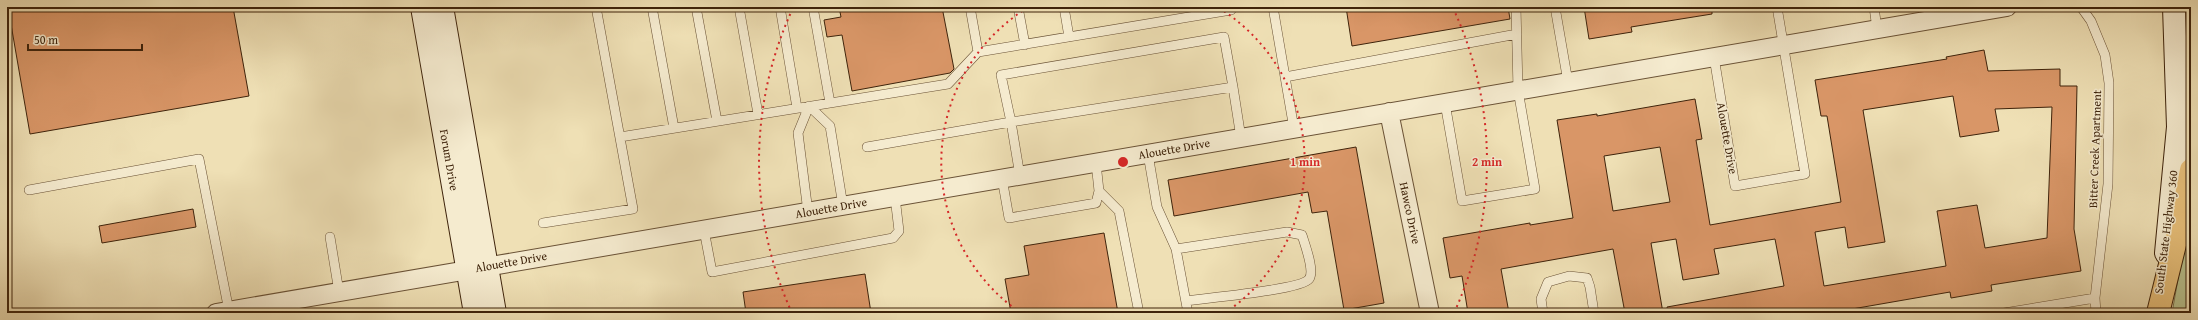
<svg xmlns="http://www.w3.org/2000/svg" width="2198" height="320" viewBox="0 0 2198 320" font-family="'Gentium Book Plus',serif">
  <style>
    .green { fill: #b8c28e; stroke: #7b724c }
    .building { fill: #d99667; stroke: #3e230b; fill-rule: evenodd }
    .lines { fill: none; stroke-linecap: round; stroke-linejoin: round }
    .lane-casing { stroke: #6a5236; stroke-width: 10 }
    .street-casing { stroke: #6a5236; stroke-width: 20 }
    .secondary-casing { stroke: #3e230b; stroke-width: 24 }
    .highway-casing { stroke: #3e230b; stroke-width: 24 }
    .lane { stroke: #f5ebcf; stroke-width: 9 }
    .street { stroke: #f5ebcf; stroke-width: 18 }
    .secondary { stroke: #f5ebcf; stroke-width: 22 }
    .highway { stroke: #e8c07a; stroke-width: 22 }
    .ring { fill: none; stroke: #d62828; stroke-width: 2; stroke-dasharray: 2 4 }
    .labels { text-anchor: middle; stroke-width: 3; stroke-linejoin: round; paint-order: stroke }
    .street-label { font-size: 12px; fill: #3e230b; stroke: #f5ebcf }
    .centre { fill: #d62828; stroke: #f5ebcf; stroke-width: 2 }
    .ring-label { font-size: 12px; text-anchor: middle; font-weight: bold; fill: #d62828; stroke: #f5ebcf; stroke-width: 3; stroke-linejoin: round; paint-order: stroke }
  </style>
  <rect width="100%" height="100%" fill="#efe0b5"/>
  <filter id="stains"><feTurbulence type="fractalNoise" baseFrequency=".005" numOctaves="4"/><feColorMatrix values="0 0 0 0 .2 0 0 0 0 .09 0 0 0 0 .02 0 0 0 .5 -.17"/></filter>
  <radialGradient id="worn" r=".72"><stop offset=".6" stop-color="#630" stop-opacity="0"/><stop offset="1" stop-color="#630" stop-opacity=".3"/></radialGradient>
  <path class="green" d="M2191,206v107h-19z"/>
  <path class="building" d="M8,7h225l16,89 -219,38z
    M839,7h103l12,62 -4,4 -98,18 -10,-56 -15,2 -3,-17 17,-3z
    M1346,7h162l2,12 -158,27z
    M1584,7h128v7l-81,13 1,5 -43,7z
    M1984,50l4,21 72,-2v17h17l-3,143 7,42 -90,14 1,6 -41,7 -1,-6 -121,21h-41v-3l-15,3h-105l-1,-6 117,-21 -9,-47 -61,10 5,25 -36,6 -7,-41 -25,4 12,70h-38l-12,-64 -112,20 8,44h-41l-6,-37 -12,2 -7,-40 87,-15v2l43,-7 -16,-98 40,-6v2l98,-17 7,40 -6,1 14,85 131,-23 -14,-86h-6l-6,-36 132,-21 -1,-2zM1953,96l7,41 39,-6 -4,-22 57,-2 -5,131 -62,10 -8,-43 -40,6 9,55 -122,20 -9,-54 30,-5 3,21 37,-6 -22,-132zM1660,147l10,55 -57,9 -9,-55z
    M1356,147l28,156 -40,7 -17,-99 -15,2 -4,-21 -134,24 -6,-36z
    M193,209l3,18 -94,16 -3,-17z
    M1104,233l14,80h-107l-6,-34 24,-4 -5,-29z
    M865,274l6,39h-125l-3,-21z"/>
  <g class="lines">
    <g class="lane-casing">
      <path id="lane" d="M652,7l22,121
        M696,7l21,114
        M739,7l19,107
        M780,7l17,101
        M813,7l17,96
        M970,7l8,45
        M1018,7l7,38
        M1064,7l5,30
        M1273,7l21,122
        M1555,7l13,75
        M1874,7l3,22
        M2081,7l10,14 14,34 4,28 -1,101 -13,114 1,15
        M1714,57l21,129 70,-12 -28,-167
        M1285,77l232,-43
        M1233,87l-9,-50 -223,38 10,47 222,-35 8,51
        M1445,103l17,98 73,-12 -17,-99 -2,-83
        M809,106l21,20 13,80
        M620,137l328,-53 30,-32 253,-42v-3
        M867,147l144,-25 9,54
        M1148,154l9,53 19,42 12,64
        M1002,178l7,40 87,-15 3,-12 -3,-28
        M29,190l170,-31 30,152
        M1099,191l20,20 20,102
        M808,212l-10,-79 11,-27
        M543,223l90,-14 -37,-202
        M704,230l8,42 181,-34 6,-7 -4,-34
        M330,237l9,55
        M1176,249l111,-17 15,3c3,10 13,36 7,44 -8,11 -104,19 -123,22
        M1543,313l-2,-14 7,-17 21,-6 18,2 3,9 4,26
        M2004,313l91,-15"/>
    </g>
    <g class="street-casing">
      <path id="street" d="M1389,112l41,201
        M216,313l1791,-306"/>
    </g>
    <g class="secondary-casing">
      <path id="secondary" d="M422,7l53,306
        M442,7l53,306
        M2166,253l12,-126 -4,-120"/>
    </g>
    <g class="highway-casing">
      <path id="highway" d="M2158,313l24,-97 9,-46"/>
    </g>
    <use href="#lane" class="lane"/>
    <use href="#street" class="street"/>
    <use href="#secondary" class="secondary"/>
    <use href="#highway" class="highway"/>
  </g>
  <g class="ring">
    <path d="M1021 313A182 182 0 0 1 1027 8M1219 8A182 182 0 0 1 1225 313"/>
    <path d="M792 313A364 364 0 0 1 793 8M1453 8A364 364 0 0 1 1454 313"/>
  </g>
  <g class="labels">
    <g class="street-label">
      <text transform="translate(1727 138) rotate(80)" y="4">Alouette Drive</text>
      <text transform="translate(1174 149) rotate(-10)" y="4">Alouette Drive</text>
      <text transform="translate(2095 149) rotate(-88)" y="4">Bitter Creek Apartment</text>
      <text transform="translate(449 160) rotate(80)" y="4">Forum Drive</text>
      <text transform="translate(831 208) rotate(-10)" y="4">Alouette Drive</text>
      <text transform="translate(1410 213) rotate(78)" y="4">Hawco Drive</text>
      <text transform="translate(2166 232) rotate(-83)" y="4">South State Highway 360</text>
      <text transform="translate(511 262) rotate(-10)" y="4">Alouette Drive</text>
    </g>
  </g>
  <circle cx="1123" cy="162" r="6" class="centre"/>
  <g class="ring-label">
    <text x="1305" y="166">1 min</text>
    <text x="1487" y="166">2 min</text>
  </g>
  <rect width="2198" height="320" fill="none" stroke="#efe0b5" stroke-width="24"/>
  <rect x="8" y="8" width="2182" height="304" fill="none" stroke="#3e230b" stroke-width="2"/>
  <rect x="12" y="12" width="2174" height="296" fill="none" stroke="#3e230b"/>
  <path d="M28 44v6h114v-6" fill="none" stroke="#3e230b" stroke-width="2"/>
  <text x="34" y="44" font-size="12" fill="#3e230b" stroke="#f5ebcf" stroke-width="3" paint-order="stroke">50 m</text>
  <rect width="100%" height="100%" filter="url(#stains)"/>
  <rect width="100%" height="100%" fill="url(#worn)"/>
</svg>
